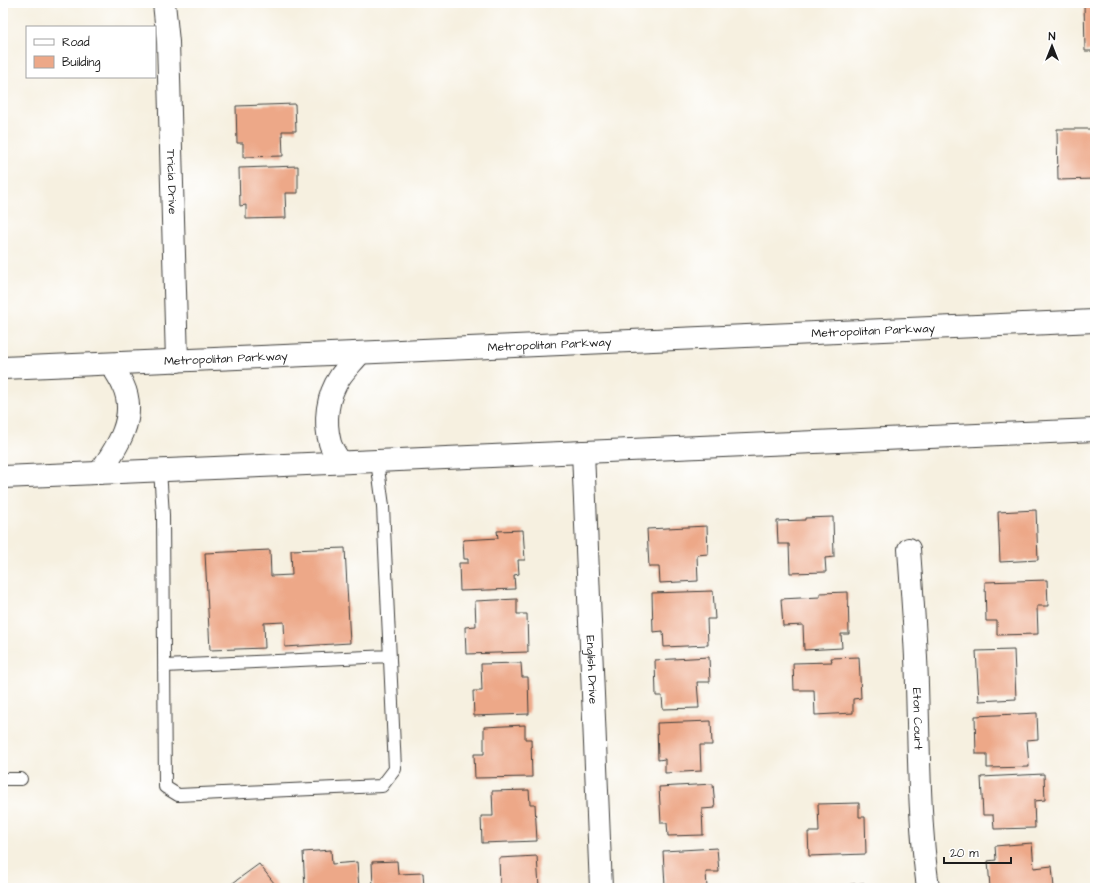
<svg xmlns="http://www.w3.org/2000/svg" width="1098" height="891" viewBox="0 0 1098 891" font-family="'Architects Daughter',sans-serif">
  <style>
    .building { fill: #eda888 }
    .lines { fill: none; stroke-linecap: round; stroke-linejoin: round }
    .service-casing { stroke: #3d3c39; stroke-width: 14 }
    .minor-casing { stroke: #3d3c39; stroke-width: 24 }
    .primary-casing { stroke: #3d3c39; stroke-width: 24 }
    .service { stroke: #fff; stroke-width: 12 }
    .minor { stroke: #fff; stroke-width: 22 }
    .primary { stroke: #fff; stroke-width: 22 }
    .labels { text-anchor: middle; stroke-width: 3.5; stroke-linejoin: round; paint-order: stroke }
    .street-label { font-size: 12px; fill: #1c1c1c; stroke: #fff }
  </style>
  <rect width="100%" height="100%" fill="#fff"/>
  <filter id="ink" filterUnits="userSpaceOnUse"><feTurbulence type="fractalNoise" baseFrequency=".025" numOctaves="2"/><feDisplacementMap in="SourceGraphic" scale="8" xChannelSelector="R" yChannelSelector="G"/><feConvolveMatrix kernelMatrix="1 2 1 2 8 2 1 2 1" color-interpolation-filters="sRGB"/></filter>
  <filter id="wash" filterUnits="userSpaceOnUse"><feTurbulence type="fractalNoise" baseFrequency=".012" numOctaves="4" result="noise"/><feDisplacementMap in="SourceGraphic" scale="16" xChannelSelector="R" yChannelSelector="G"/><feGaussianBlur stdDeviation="0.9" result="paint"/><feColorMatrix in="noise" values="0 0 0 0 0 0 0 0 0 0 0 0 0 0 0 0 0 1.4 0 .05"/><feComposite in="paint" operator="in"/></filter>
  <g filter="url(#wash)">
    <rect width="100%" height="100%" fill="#f6f0e0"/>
    <g id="blocks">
      <path class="building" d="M1084,3h11v48h-10z
        M295,104l1,27h-14l1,25 -40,1v-14h-6l-1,-37z
        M1057,129h38v50l-37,1z
        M298,166v27h-13l1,25 -40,1v-14l-6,1 -1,-38z
        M1036,510l2,50 -38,2 -2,-50z
        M833,517l1,40 -9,1 1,14 -36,1 -1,-29h-11l-1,-23 28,-1v-2z
        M707,526l1,28 -11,1 1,26 -38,2 -1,-16h-10l-2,-38z
        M523,530l2,30h-7l1,14 -5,1 1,14 -55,2 -1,-28h9v-4h-4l-1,-19 35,-2 -1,-7z
        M345,548l5,95 -65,4 -1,-25 -20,1 1,25 -55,2 -5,-97 65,-3 1,26 21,-1 -1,-25z
        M1047,580l1,26h-11l1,28 -41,1v-14h-11l-1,-39z
        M713,591l2,28h-8l1,26 -44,2 -1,-16 -10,1 -1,-39z
        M848,592l1,42h-8l1,14 -38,2 -1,-25 -20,1 -2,-27 39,-2v-4z
        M517,599v15h10l1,38 -62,2 -1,-27 11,-1 -1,-25z
        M1014,650l2,49 -37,2 -3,-50z
        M709,657l1,25h-13l2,26 -36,1 -1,-13h-6l-1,-36z
        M859,657l2,41 -8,1v14l-38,2 -1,-25h-20l-1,-27 39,-1 -1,-4z
        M521,663l1,14h6l1,37 -55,2 -1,-25h9l-1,-27z
        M1037,713l1,26 -11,1 2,27 -42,1v-14h-11l-1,-38z
        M711,721l1,24h-12l1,26 -36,2v-14l-7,1 -1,-37z
        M525,725v14h6l1,38 -57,1 -1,-24h10v-27z
        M1044,774l1,26 -11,1 1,27 -41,1 -1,-14h-10l-2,-38z
        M713,784l2,24 -13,1 1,26 -35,1 -1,-13h-6l-2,-36z
        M529,790l1,14h5l2,37 -55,2 -1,-27h12l-1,-25z
        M859,803v14h6l1,37 -57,2 -1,-24h11l-1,-28z
        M1032,843l2,25 18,-2 2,22h-64l-2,-27 8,-1 -1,-14z
        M717,848l2,24h-13l1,16h-36v-2h-6l-2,-35z
        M331,850l1,14 25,-2 2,26h-54l-2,-36z
        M537,856l2,32h-43v-1l4,-1 -1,-28z
        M397,861l1,13 25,-1 1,15h-51l-1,-26z
        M259,864l19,24h-52z
        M864,883v5h-39v-1z"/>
    </g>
  </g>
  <g filter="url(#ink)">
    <use href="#blocks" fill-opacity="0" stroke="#3d3c39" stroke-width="1"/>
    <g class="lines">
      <g class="service-casing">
        <path id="service" d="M160,470l3,45 2,272 13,8 204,-9 13,-17 -12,-263 -6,-45
          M164,666l226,-10
          M3,779h18"/>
      </g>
      <g class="minor-casing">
        <g id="minor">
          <path id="s1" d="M164,3l4,39 9,319"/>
          <path id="s2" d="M583,452l18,436"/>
          <path id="s3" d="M909,549c3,45 7,91 8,136 2,68 2,136 11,203"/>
        </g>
      </g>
      <g class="primary-casing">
        <g id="primary">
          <path id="s4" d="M3,368l1092,-47"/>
          <path d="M340,462c-3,-6 -8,-12 -10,-19 -6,-22 -3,-47 10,-66 6,-9 14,-16 20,-24"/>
          <path d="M99,473c18,-25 39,-56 24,-88 -3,-7 -8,-14 -12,-21"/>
          <path d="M3,477l1092,-47"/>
        </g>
      </g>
      <use href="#service" class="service"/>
      <use href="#minor" class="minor"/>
      <use href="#primary" class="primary"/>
    </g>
  </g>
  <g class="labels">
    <g class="street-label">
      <text dy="4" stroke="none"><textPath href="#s1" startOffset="179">Tricia Drive</textPath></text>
      <text dy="4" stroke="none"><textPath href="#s4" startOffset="871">Metropolitan Parkway</textPath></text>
      <text dy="4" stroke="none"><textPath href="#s4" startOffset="547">Metropolitan Parkway</textPath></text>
      <text dy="4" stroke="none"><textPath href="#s4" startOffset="223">Metropolitan Parkway</textPath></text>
      <text dy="4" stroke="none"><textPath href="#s2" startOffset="218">English Drive</textPath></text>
      <text dy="4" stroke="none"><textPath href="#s3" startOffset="170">Eton Court</textPath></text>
    </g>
  </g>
  <rect width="1098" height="891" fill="none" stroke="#fff" stroke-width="16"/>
  <rect x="26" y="26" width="130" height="52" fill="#ffffff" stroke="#a4a4a4"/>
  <rect x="34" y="39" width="20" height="6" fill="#ffffff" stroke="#a4a4a4"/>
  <text x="62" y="46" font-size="12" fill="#1c1c1c">Road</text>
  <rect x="34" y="56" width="20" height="12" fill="#eda888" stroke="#a4a4a4"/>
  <text x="62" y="66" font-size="12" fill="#1c1c1c">Building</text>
  <g transform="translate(1052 46)" stroke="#ffffff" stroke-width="3" paint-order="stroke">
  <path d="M0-3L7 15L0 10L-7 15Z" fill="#1c1c1c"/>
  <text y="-6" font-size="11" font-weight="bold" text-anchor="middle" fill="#1c1c1c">N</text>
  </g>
  <path d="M944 857v6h67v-6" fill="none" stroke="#1c1c1c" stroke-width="2"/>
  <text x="950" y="857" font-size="12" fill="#1c1c1c" stroke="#ffffff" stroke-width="3" paint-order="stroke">20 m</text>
</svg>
